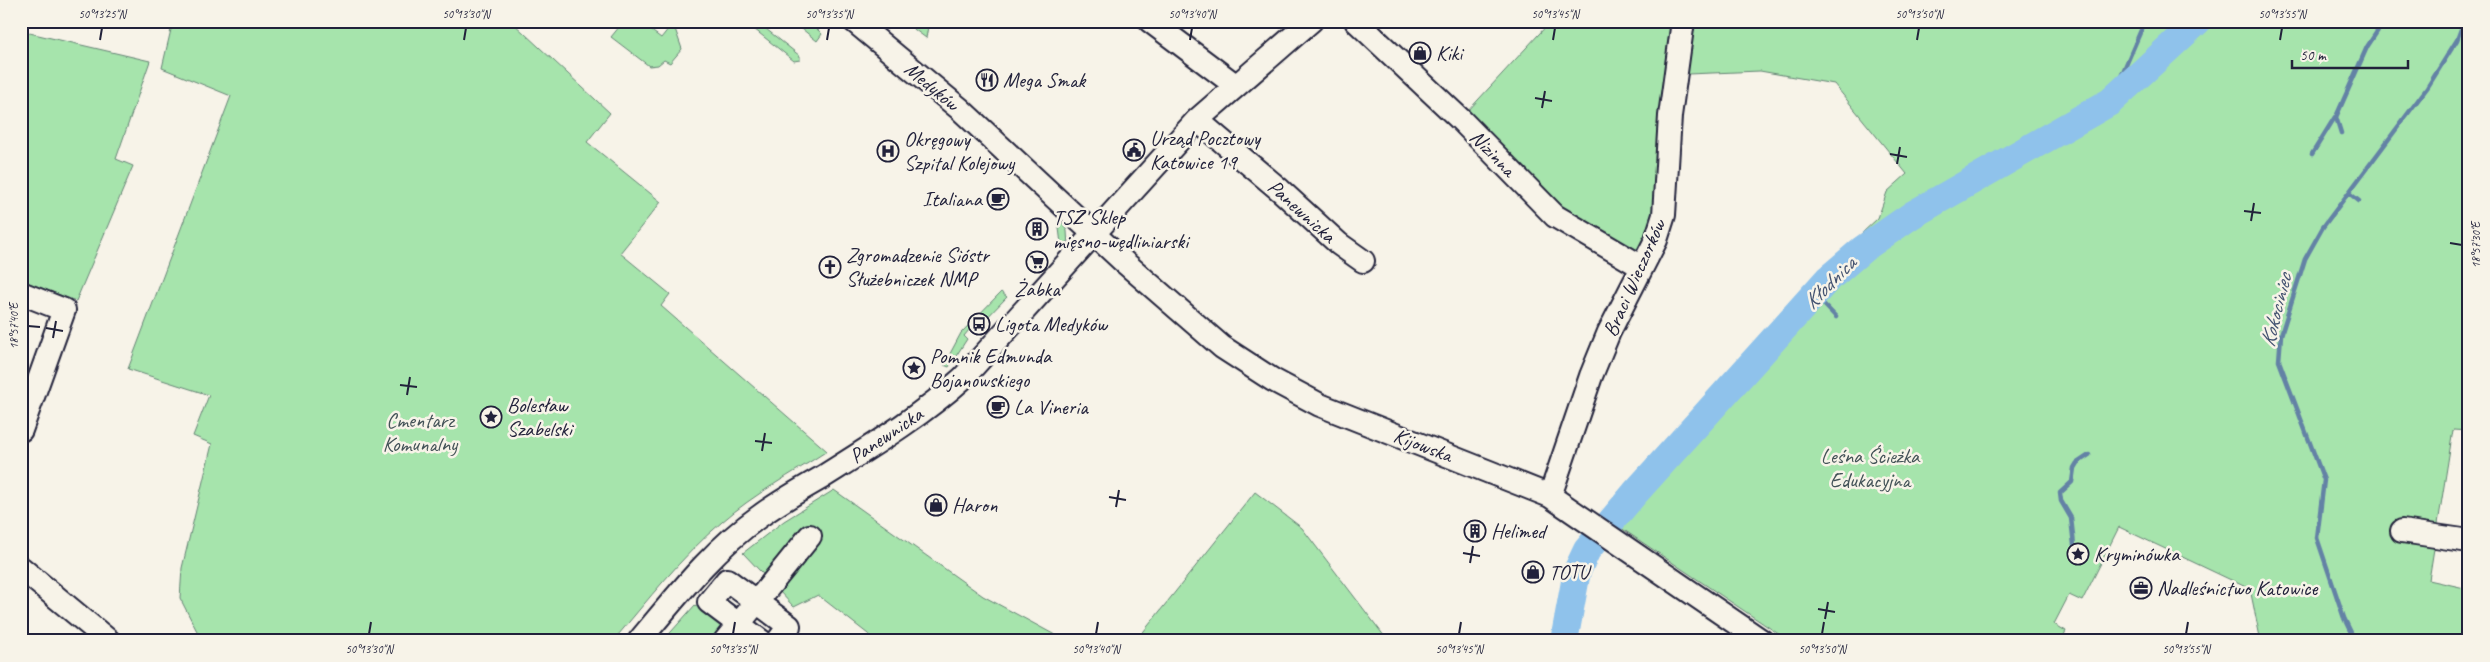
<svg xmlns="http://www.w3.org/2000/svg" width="2490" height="662" viewBox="0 0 2490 662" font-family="Caveat,sans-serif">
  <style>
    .green { fill: #a6e4ac; stroke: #648374 }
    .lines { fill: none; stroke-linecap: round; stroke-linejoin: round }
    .stream { stroke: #6382a5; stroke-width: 4.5 }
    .river { stroke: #8fc2eb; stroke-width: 28 }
    .minor-casing { stroke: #22223b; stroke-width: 26 }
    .minor { stroke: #f7f3e8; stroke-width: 22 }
    .ticks { fill: none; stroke: #22223b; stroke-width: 2 }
    .labels { text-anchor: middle; stroke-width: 5; stroke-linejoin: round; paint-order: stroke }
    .poi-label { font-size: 21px; fill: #22223b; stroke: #f7f3e8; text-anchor: start }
    .street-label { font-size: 21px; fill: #22223b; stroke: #f7f3e8 }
    .park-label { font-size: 21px; fill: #435257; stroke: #f7f3e8 }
    .water-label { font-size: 22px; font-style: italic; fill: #435270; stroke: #f7f3e8 }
    .neatline { fill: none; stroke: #22223b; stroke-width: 2 }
    .ticks-label { font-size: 12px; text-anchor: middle; fill: #22223b }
  </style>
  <rect width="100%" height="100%" fill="#f7f3e8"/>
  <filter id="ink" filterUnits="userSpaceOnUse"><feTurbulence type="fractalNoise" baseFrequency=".02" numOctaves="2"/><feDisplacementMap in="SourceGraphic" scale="10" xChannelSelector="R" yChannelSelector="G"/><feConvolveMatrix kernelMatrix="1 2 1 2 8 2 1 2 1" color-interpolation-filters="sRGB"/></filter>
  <g filter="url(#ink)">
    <path class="green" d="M173,21h338l99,92 -23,29 74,60 -41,51 50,41 -9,12 166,145c-35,23 -73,43 -105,71 -41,35 -74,78 -109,119h-411l-22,-43 2,-30 30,-124 -19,-8 16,-41 -81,-26 103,-273 -69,-28z
      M624,21h18l-1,2 20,15 12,-15 9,26 -12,14 -6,-3 -6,5 -9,1 -38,-29z
      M744,21h12l44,35v4l-6,1z
      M792,21h17l13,13 -5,7z
      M903,21h26l-3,17z
      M1551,21h918v410l-16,-1 -24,150 40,9v52h-211l2,-4 -10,-48 -131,-62 -37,74 -13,-6 -15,29 12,7 -5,10h-272l-168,-113 -16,-16 191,-217 82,-77 9,-26 20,-18 -73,-90 -74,-13 -72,3 -35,139 -16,44 -75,-45 -96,-99z
      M21,31l129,30 -34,98 17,7 -57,135 -55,-21z
      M1060,218l7,13 1,16 -6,5 -4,-32z
      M1001,292l6,5 -29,30 -4,-3 -10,12 3,3 -18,28 -5,-2 17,-32z
      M834,490l149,106 83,45h-189l-59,-46 -24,12 -51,-54 41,-32z
      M1255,492l47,36 86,113h-252z
      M695,605l37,30v6h-69z"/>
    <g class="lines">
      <path class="stream" d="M2110,102l35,-81
        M2341,133l-5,-16 31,-70 17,-26
        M2312,154l23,-37
        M2349,193l10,8
        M1814,294l22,23
        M1802,306l8,10
        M2074,545l-3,-27 -10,-17 -1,-8 12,-11 2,-14 3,-5 12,-8
        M2355,641l-11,-23 -27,-80 7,-58 -45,-119 2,-26 24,-76 18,-32 104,-139 30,-48 7,-19"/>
      <path class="river" d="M1564,641l13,-70 10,-21 48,-57 193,-214 35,-30 49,-34 198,-113 88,-81"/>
      <g class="minor-casing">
        <path id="minor" d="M854,21l106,88 163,152 99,86 51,33 47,25 230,91 212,145
          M1150,21l85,64
          M1356,21l104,98 95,97 87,51
          M1197,120l83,70 59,54 24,17
          M21,293l43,17 -43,120
          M1550,496l41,-120 18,-44 47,-92 8,-25 6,-99 13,-95
          M2402,531l67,10
          M21,568l88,73
          M639,641c37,-44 73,-91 121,-125 19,-14 40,-26 61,-38 49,-31 99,-61 142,-100l234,-258 114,-99
          M725,641l85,-105
          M761,641l-52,-39 18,-22 62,46 -11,15"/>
      </g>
      <use href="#minor" class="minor"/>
    </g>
  </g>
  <path class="ticks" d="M100,40l2,-12M464,40l2,-12M827,40l2,-12M1190,40l2,-12M1553,40l2,-12M1917,40l2,-12M2280,40l2,-12M1535,98l17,3M1542,108l3,-17M1890,154l17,3M1897,164l3,-17M2244,211l17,2M2251,221l3,-18M2450,243l12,2M28,326l12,1M46,328l17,3M53,338l3,-17M400,385l17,2M407,395l3,-18M755,441l17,2M762,451l3,-18M1109,497l17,3M1116,507l3,-17M1463,553l17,3M1470,563l3,-17M1818,609l17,3M1825,619l3,-17M369,634l2,-12M733,634l2,-12M1096,634l2,-12M1459,634l2,-12M1822,634l2,-12M2186,634l2,-12"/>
  <defs>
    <g id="shop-ring" transform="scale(1.125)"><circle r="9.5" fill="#f7f3e8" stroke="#22223b" stroke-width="1.5"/><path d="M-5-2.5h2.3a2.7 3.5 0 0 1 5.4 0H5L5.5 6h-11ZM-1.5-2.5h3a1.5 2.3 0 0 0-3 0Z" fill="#22223b"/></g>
    <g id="restaurant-ring" transform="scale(1.125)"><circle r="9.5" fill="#f7f3e8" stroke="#22223b" stroke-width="1.5"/><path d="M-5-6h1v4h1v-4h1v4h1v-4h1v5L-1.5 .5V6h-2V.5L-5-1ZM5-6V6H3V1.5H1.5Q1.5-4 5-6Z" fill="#22223b"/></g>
    <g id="civic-ring" transform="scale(1.125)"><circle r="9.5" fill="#f7f3e8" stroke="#22223b" stroke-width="1.5"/><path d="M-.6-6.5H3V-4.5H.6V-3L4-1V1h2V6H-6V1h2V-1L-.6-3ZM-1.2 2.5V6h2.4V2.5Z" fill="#22223b"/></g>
    <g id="hospital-ring" transform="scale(1.125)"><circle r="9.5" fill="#f7f3e8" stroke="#22223b" stroke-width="1.5"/><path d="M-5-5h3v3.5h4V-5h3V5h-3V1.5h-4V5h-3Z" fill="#22223b"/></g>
    <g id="cafe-ring" transform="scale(1.125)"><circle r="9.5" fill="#f7f3e8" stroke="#22223b" stroke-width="1.5"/><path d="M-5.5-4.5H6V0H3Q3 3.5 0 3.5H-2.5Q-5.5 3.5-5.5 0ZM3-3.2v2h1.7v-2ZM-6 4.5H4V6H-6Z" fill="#22223b"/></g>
    <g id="building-ring" transform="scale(1.125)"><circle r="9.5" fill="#f7f3e8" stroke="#22223b" stroke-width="1.5"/><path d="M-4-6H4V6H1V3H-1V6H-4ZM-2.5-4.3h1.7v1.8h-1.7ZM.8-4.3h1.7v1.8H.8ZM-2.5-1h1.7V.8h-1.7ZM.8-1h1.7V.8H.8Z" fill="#22223b"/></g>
    <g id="supermarket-ring" transform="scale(1.125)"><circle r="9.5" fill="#f7f3e8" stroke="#22223b" stroke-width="1.5"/><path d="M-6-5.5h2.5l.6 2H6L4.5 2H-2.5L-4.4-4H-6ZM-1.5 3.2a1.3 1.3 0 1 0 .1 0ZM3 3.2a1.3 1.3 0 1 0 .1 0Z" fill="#22223b"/></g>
    <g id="church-ring" transform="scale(1.125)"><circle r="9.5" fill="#f7f3e8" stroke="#22223b" stroke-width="1.5"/><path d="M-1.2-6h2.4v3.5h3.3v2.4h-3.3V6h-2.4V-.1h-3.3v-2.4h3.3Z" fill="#22223b"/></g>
    <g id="bus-ring" transform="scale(1.125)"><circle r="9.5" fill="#f7f3e8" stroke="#22223b" stroke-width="1.5"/><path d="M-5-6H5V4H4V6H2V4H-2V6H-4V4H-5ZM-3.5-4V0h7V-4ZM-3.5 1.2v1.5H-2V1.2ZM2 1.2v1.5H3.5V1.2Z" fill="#22223b"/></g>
    <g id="sight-ring" transform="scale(1.125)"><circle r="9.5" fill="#f7f3e8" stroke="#22223b" stroke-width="1.5"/><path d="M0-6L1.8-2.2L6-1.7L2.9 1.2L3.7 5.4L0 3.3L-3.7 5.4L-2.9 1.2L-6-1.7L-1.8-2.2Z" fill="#22223b"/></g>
    <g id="office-ring" transform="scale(1.125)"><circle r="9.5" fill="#f7f3e8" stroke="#22223b" stroke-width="1.5"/><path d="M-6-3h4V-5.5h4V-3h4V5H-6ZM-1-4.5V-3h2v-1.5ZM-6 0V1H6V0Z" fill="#22223b"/></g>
  </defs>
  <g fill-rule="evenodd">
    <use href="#shop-ring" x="1420" y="53"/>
    <use href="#restaurant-ring" x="987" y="80"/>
    <use href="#civic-ring" x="1134" y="150"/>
    <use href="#hospital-ring" x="888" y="151"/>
    <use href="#cafe-ring" x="998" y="199"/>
    <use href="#building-ring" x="1037" y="229"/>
    <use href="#supermarket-ring" x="1037" y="262"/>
    <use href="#church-ring" x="830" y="267"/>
    <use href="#bus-ring" x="979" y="324"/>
    <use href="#sight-ring" x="914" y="368"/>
    <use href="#cafe-ring" x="998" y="407"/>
    <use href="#sight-ring" x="491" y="417"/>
    <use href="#shop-ring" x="936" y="505"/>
    <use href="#building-ring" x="1475" y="531"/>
    <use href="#sight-ring" x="2078" y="554"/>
    <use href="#shop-ring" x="1533" y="572"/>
    <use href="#office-ring" x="2141" y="588"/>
  </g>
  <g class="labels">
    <g class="poi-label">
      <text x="1436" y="60">Kiki</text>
      <text x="1003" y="87">Mega Smak</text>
      <text x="1150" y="145">Urząd Pocztowy<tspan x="1150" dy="24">Katowice 19</tspan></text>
      <text x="904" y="146">Okręgowy<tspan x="904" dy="24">Szpital Kolejowy</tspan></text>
      <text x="982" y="206" text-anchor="end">Italiana</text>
      <text x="1053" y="224">TSZ Sklep<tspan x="1053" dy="24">mięsno-wędliniarski</tspan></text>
      <text x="846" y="262">Zgromadzenie Sióstr<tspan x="846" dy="24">Służebniczek NMP</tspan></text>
      <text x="1037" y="296" text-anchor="middle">Żabka</text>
      <text x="995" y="331">Ligota Medyków</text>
      <text x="930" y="363">Pomnik Edmunda<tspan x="930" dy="24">Bojanowskiego</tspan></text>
      <text x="507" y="412">Bolesław<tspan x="507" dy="24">Szabelski</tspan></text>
      <text x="1014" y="414">La Vineria</text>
      <text x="952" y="512">Haron</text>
      <text x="1491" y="538">Helimed</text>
      <text x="2094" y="561">Kryminówka</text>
      <text x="1549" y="579">TOTU</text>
      <text x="2157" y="595">Nadleśnictwo Katowice</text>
    </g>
    <g class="street-label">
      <text transform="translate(932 86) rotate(40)" y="7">Medyków</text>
      <text transform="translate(1493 153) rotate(46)" y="7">Nizinna</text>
      <text transform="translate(1302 211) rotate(42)" y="7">Panewnicka</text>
      <text transform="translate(1634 278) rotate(-66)" y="7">Braci Wieczorków</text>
      <text transform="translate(886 435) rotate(-34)" y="7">Panewnicka</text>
      <text transform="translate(1423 445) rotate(21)" y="7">Kijowska</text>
    </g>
    <g class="park-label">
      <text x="420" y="427">Cmentarz<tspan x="420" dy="24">Komunalny</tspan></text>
      <text x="1870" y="463">Leśna Ścieżka<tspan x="1870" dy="24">Edukacyjna</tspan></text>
    </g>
    <g class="water-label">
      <text transform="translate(1829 282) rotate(-45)" y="8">Kłodnica</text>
      <text transform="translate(2275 310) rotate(-76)" y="8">Kokociniec</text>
    </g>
  </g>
  <rect width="2490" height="662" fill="none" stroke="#f7f3e8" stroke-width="55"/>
  <path d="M2292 60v8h116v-8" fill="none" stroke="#22223b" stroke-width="2.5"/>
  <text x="2300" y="60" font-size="15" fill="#22223b" stroke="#f7f3e8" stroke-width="4" paint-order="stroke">50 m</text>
  <rect x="28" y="28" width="2434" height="606" class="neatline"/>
  <g class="ticks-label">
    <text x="102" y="18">50°13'25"N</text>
    <text x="466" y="18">50°13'30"N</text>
    <text x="829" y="18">50°13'35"N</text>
    <text x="1192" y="18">50°13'40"N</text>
    <text x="1555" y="18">50°13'45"N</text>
    <text x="1919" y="18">50°13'50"N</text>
    <text x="2282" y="18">50°13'55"N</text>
    <text transform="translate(2476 245) rotate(-90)" y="4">18°57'30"E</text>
    <text transform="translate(14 326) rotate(-90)" y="4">18°57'40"E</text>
    <text x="369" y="653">50°13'30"N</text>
    <text x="733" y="653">50°13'35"N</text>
    <text x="1096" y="653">50°13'40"N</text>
    <text x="1459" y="653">50°13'45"N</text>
    <text x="1822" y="653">50°13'50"N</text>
    <text x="2186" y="653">50°13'55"N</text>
  </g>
</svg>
